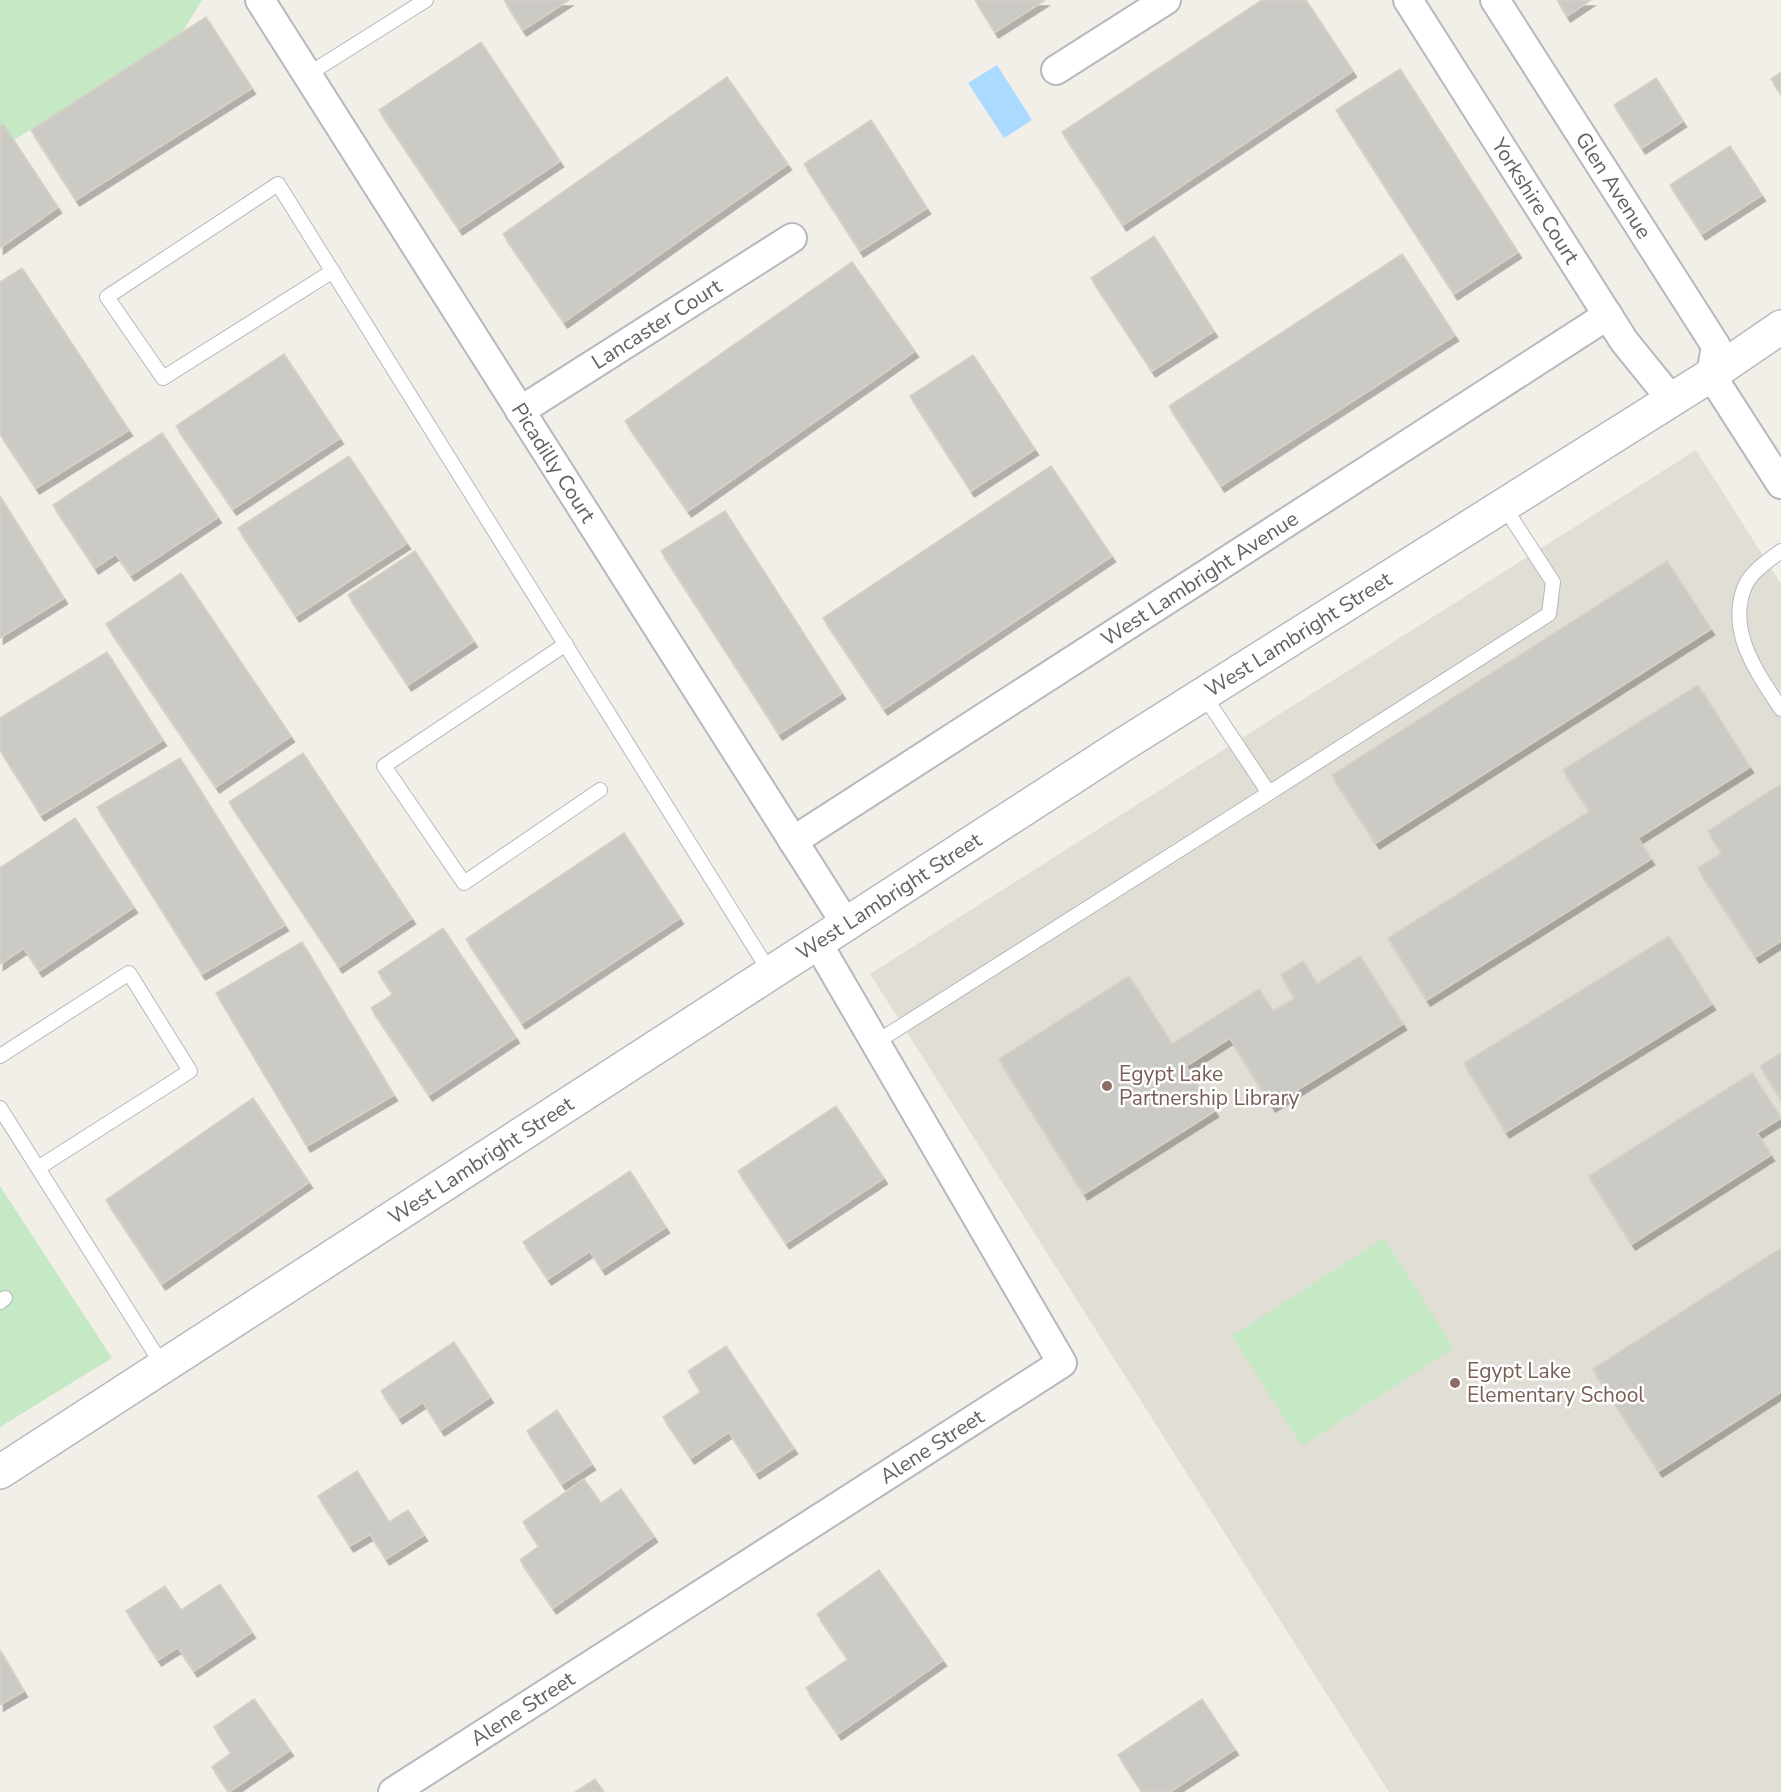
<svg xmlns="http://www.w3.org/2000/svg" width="1781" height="1792" viewBox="0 0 1781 1792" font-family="'Nunito Sans',sans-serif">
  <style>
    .education { fill: #e1ded6 }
    .green { fill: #c5e8c5 }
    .water { fill: #aadaff }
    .building { fill: #cccac5; stroke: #d6d1c6; stroke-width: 1.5; filter: url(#shadow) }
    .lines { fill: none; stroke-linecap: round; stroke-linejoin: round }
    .service-casing { stroke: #b5b8bc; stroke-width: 16 }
    .minor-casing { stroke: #b5b8bc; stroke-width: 32 }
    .secondary-casing { stroke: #b6babf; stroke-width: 36 }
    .service { stroke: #fff; stroke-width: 14 }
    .minor { stroke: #fff; stroke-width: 28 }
    .secondary { stroke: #fff; stroke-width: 33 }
    .education-dot { fill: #8d6e63; stroke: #fff; stroke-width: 2 }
    .labels { text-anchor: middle; stroke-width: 5; stroke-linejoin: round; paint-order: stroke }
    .street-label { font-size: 21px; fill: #5f6368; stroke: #fff }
    .education-label { font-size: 21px; fill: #785e54; stroke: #fff; text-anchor: start }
  </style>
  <defs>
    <filter id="shadow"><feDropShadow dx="3.5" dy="6" stdDeviation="0" flood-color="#0004"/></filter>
  </defs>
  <rect width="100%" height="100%" fill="#f1efe8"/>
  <path class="education" d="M1696,450l85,134v1208h-392l-519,-818z"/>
  <path class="green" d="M0,0h202l-21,34 -181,115z
    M0,1186l112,172 -112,69z
    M1384,1238l70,110 -152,98 -70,-110z"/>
  <path class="water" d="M997,65l35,55 -28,18 -36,-55z"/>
  <path class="building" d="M504,0h65l-46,30z
    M975,0h70l-50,32z
    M1262,0h44l47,71 -230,154 -61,-93z
    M1557,0h34l-24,16z
    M206,17l46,71 -176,112 -45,-70z
    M481,42l79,119 -101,68 -80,-119z
    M1400,69l118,183 -64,42 -118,-184z
    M1781,72v22l-10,-15z
    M727,77l61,87 -224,158 -61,-88z
    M1656,78l27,43 -41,27 -28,-43z
    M871,120l56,88 -67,43 -56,-87z
    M3,124l55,83 -58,41v-122z
    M1730,146l32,49 -60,39 -32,-49z
    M1154,236l60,95 -62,40 -61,-93z
    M1402,254l53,81 -234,151 -52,-80z
    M852,262l63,89 -227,160 -63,-90z
    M22,268l107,162 -93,58 -36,-54v-152z
    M284,354l56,84 -107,71 -57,-83z
    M973,355l62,94 -64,42 -61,-95z
    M162,433l56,84 -87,58 -15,-21 -21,14 -42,-63z
    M349,456l58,87 -111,73 -58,-88z
    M1051,466l61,90 -228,153 -61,-91z
    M0,496l64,102 -64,40z
    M725,511l117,182 -63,41 -118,-183z
    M415,551l59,90 -66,44 -60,-90z
    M1667,561l44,68 -335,214 -44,-68z
    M181,573l110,163 -75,51 -110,-163z
    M107,652l56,88 -122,75 -41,-65v-32z
    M1698,685l52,82 -112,71 13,21 -224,141 -39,-62 202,-127 -27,-41z
    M303,753l109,165 -73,49 -110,-165z
    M180,758l105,167 -83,49 -105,-167z
    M1781,784v157l-25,16 -58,-89 24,-15 -14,-22z
    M75,818l59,89 -95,64 -15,-23 -24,16v-96z
    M624,833l56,85 -158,105 -56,-84z
    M443,928l73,109 -87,58 -58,-87 22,-14 -15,-22z
    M1669,936l43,68 -206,128 -42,-69z
    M302,942l92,153 -87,51 -91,-153z
    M1360,956l43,68 -131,82 -42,-68 -44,28 29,45 -131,83 -85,-135 130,-83 43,68 87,-55 14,22 22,-13 -14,-23 22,-14 14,23z
    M1781,1053v46l-21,-33z
    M1752,1073l29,45 -24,15 14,22 -139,89 -43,-68z
    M253,1098l56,84 -147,102 -56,-84z
    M836,1106l48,72 -98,65 -48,-72z
    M630,1171l36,56 -64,42 -12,-18 -42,28 -25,-37z
    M1781,1248v144l-122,79 -66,-102z
    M454,1342l36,55 -49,33 -18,-28 -24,16 -18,-27z
    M726,1346l68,102 -38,25 -27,-41 -38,26 -28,-41 38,-25 -13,-21z
    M557,1410l35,54 -30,20 -35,-53z
    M357,1471l32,51 19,-12 16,25 -38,24 -16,-25 -20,12 -32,-50z
    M584,1479l17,24 20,-14 33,47 -101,72 -33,-48 19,-14 -16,-24z
    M879,1570l64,90 -105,74 -32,-46 42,-29 -31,-45z
    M220,1584l32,48 -58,39 -16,-24 -20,13 -32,-49 39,-25 16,24z
    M0,1650l24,41 -24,14z
    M254,1699l36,51 -61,42 -17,-25 19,-14 -17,-26z
    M1202,1699l33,50 -65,43h-28l-24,-37z
    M595,1779l9,13h-29z"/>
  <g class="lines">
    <g class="service-casing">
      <path id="service" d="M307,75l119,-75
        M333,271l-170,107 -56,-81 171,-113 493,790
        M1781,551c-12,9 -30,21 -36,35 -19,45 13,88 36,123
        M566,644l-182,122 80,117 136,-93
        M1269,793l280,-179 4,-32 -50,-77
        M875,1043l394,-250 -66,-99
        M0,1056l129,-83 61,98 -152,97
        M0,1108l163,258
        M0,1302l5,-4"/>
    </g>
    <g class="minor-casing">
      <g id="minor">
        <path id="s1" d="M260,0l586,924"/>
        <path id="s2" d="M1408,0l216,341 47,58"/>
        <path id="s3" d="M1495,0l221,346 -5,29 70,109"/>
        <path d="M1056,70l110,-70"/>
        <path id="s4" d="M520,411l272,-173"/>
        <path id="s5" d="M793,841l815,-526"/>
        <path id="s6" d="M393,1792l669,-429 -244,-419"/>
      </g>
    </g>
    <g class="secondary-casing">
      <g id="secondary">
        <path id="s7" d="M0,1472l1121,-726 590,-371 70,-48"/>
      </g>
    </g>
    <use href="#service" class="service"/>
    <use href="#minor" class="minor"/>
    <use href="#secondary" class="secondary"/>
  </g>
  <g class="education-dot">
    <circle cx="1107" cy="1086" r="6"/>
    <circle cx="1455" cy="1383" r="6"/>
  </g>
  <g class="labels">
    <g class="street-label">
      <text dy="7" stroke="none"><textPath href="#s3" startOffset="220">Glen Avenue</textPath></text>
      <text dy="7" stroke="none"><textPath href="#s2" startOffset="238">Yorkshire Court</textPath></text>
      <text dy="7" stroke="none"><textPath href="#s4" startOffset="162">Lancaster Court</textPath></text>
      <text dy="7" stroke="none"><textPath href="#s1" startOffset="548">Picadilly Court</textPath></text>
      <text dy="7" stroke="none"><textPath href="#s5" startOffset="484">West Lambright Avenue</textPath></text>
      <text dy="7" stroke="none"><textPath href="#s7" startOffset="1545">West Lambright Street</textPath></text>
      <text dy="7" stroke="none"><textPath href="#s7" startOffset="1059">West Lambright Street</textPath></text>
      <text dy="7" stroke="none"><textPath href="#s7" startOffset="573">West Lambright Street</textPath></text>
      <text dy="7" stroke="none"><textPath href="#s6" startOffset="640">Alene Street</textPath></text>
      <text dy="7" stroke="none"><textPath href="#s6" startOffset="154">Alene Street</textPath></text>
    </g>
    <g class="education-label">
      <text x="1119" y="1081">Egypt Lake<tspan x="1119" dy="24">Partnership Library</tspan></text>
      <text x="1467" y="1378">Egypt Lake<tspan x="1467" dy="24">Elementary School</tspan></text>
    </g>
  </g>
</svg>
